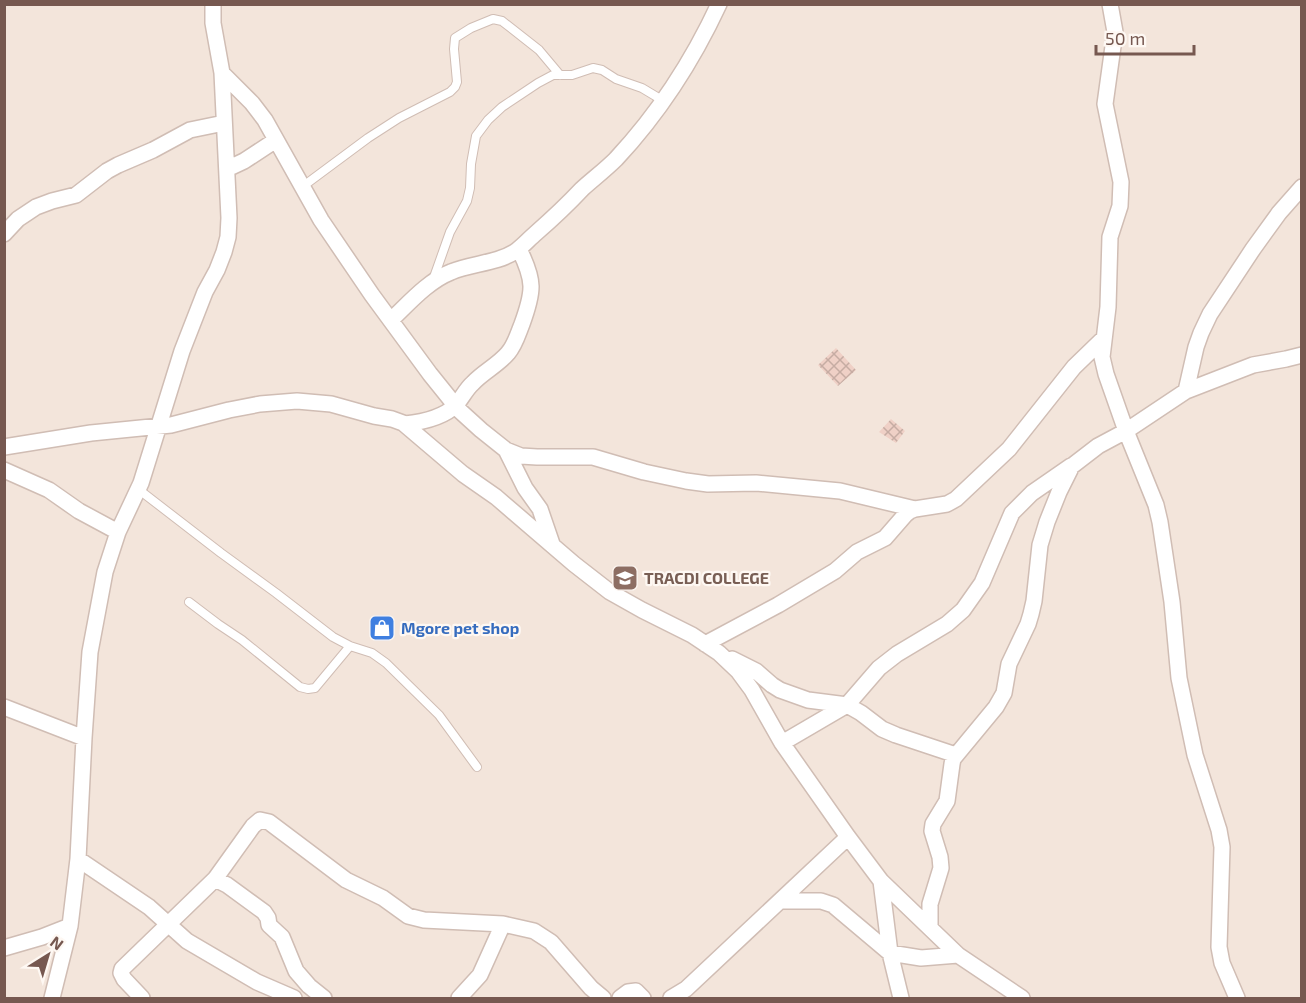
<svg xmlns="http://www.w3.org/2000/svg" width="1306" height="1003" viewBox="0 0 1306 1003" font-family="'Exo 2',sans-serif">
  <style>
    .residential { fill: #f3e5db }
    .building { fill: url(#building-cross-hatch) }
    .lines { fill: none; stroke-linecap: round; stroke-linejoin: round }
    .service-casing { stroke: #d0bdb4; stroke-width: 10 }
    .minor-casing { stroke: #d0bdb4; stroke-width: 18 }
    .service { stroke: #fff; stroke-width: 8 }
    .minor { stroke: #fff; stroke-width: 15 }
    .labels { text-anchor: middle; stroke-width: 4.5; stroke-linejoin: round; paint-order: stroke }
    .education-label { font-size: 16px; font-weight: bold; fill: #785e54; stroke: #fef8f3; text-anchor: start }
    .shop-label { font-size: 16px; font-weight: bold; fill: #366cbe; stroke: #fef8f3; text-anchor: start }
  </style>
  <defs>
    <pattern id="building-cross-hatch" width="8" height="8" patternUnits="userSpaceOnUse" patternTransform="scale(1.5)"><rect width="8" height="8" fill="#efd0c6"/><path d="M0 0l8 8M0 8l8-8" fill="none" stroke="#c6aca3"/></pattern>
  </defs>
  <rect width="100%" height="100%" fill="#fcf4ec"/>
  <path class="residential" d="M5,5h1296v993h-1296z"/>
  <path class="building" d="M836,348l20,22 -18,16 -20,-21z
    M891,419l14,12 -9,12 -17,-11z"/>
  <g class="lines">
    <g class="service-casing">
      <path id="service" d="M302,187l66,-49 31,-20 51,-26 5,-5 2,-5 -3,-33 1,-11 16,-10 22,-9 9,2 37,29 21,25
        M433,280l17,-48 17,-31 3,-13 1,-24 5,-28 12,-16 14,-13 36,-24 15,-8h19l21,-7 9,2 14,9 26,9 20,12
        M138,489l83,64 55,40 57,44 17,9 22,7 14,10 53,52 38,52
        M189,602l29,22 24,16 58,47 8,2 7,-1 35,-42"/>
    </g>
    <g class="minor-casing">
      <path id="minor" d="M1110,4l5,28 -10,72 16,78 -1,24 -10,31 -2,70 -6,50 4,17 20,57 30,74 4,17 12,80 7,76 16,77 24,75 3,17 -3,100 3,16 15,35
        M222,73l30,30 13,17 56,100 51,75 58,79 29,36 22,20 25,20 15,6 16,1h56l51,15 42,9 22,3 48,-1 84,8 75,18
        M227,169l17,-8 32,-21
        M4,234l14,-15 18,-12 16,-6 24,-6 31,-24 11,-6 35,-15 37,-20 34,-7
        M391,320c18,-17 37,-39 60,-48 21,-9 45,-8 65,-21 7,-5 13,-12 20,-18 16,-14 31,-28 46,-44 11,-10 23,-19 34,-30 42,-45 77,-99 103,-155
        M1186,391l10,-44 5,-14 9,-19 43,-65 26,-36 23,-26
        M405,424c18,-2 38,-6 51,-19 6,-7 10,-16 17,-22 10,-11 25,-18 35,-30 7,-8 10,-19 14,-29 12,-33 13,-43 -3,-75
        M4,447l87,-14 80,-8 58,-15 31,-6 37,-3 34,3 43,12 18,3 11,4 60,51 33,23 78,67 36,28 32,18 50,25 27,18 19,18 14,19 30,53 66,94 33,44 77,74 64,43
        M506,450l19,38 15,21 12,35
        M4,470l45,20 30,21 39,21
        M705,644l73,-39 57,-34 22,-19 28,-14 20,-23 5,-4 5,-2 32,-5 9,-5 53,-50 65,-82 30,-29
        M732,659l24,12 16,14 8,5 28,10 39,5 14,8 21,16 14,6 60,20
        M4,707l80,31
        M782,743l65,-38 32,-37 18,-14 50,-30 16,-14 19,-27 30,-70 20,-20 39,-27
        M78,859l71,48 38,34 70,41 37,16
        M215,879l12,6 37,27 4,6 1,7 13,12 14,34 13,15 15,12
        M881,881l9,72 11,45
        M780,901h41l12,4 57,48 31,5 37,-3
        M930,927v-23l11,-36 -1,-11 -8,-26 1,-7 14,-23 5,-37 1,-5 43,-52 8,-14 5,-29 19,-40 3,-10 3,-13 6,-56 7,-23 12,-30 13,-26 26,-20 28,-15 60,-40 67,-26 33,-6 16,-4
        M4,948l38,-11 28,-11
        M52,998l18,-72 8,-67 6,-121 6,-86 15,-80 13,-40 23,-49 41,-132 23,-59 12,-22 7,-18 4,-15 1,-19 -7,-145 -9,-50v-19
        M142,998l-18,-19 -3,-6 1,-4 93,-90 38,-53 7,-6 9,2 77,58 37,18 25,18 16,4 79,4 31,7 17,11 40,46 12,10
        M459,998l21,-23 23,-51
        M620,998l8,-6 8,-1 7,7
        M671,998l15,-9 162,-152"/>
    </g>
    <use href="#service" class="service"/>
    <use href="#minor" class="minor"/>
  </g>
  <defs>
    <g id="university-square" transform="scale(1.35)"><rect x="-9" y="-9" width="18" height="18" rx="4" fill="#8d6e63" stroke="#fef8f3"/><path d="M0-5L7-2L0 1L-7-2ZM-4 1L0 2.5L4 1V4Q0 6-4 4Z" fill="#fff"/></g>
    <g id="shop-square" transform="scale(1.35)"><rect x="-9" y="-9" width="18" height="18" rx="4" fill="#3f7fe0" stroke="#fef8f3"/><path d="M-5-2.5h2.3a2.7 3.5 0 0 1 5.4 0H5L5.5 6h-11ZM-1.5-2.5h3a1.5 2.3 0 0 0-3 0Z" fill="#fff"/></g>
  </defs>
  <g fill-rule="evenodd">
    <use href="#university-square" x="625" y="578"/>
    <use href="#shop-square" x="382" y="628"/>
  </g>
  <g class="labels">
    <g class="education-label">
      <text x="644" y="584">TRACDI COLLEGE</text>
    </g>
    <g class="shop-label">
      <text x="401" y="634">Mgore pet shop</text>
    </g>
  </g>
  <rect width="1306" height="1003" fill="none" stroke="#765850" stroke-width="12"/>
  <g transform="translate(48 955) rotate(37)" stroke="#fef8f3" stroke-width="4.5" paint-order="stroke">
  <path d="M0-4.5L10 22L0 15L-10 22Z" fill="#765850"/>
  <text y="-9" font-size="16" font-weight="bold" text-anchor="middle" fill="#765850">N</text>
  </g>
  <path d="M1096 45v9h98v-9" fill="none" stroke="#765850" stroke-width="3"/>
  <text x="1105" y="45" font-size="18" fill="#765850" stroke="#fef8f3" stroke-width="4.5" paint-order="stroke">50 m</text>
</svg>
